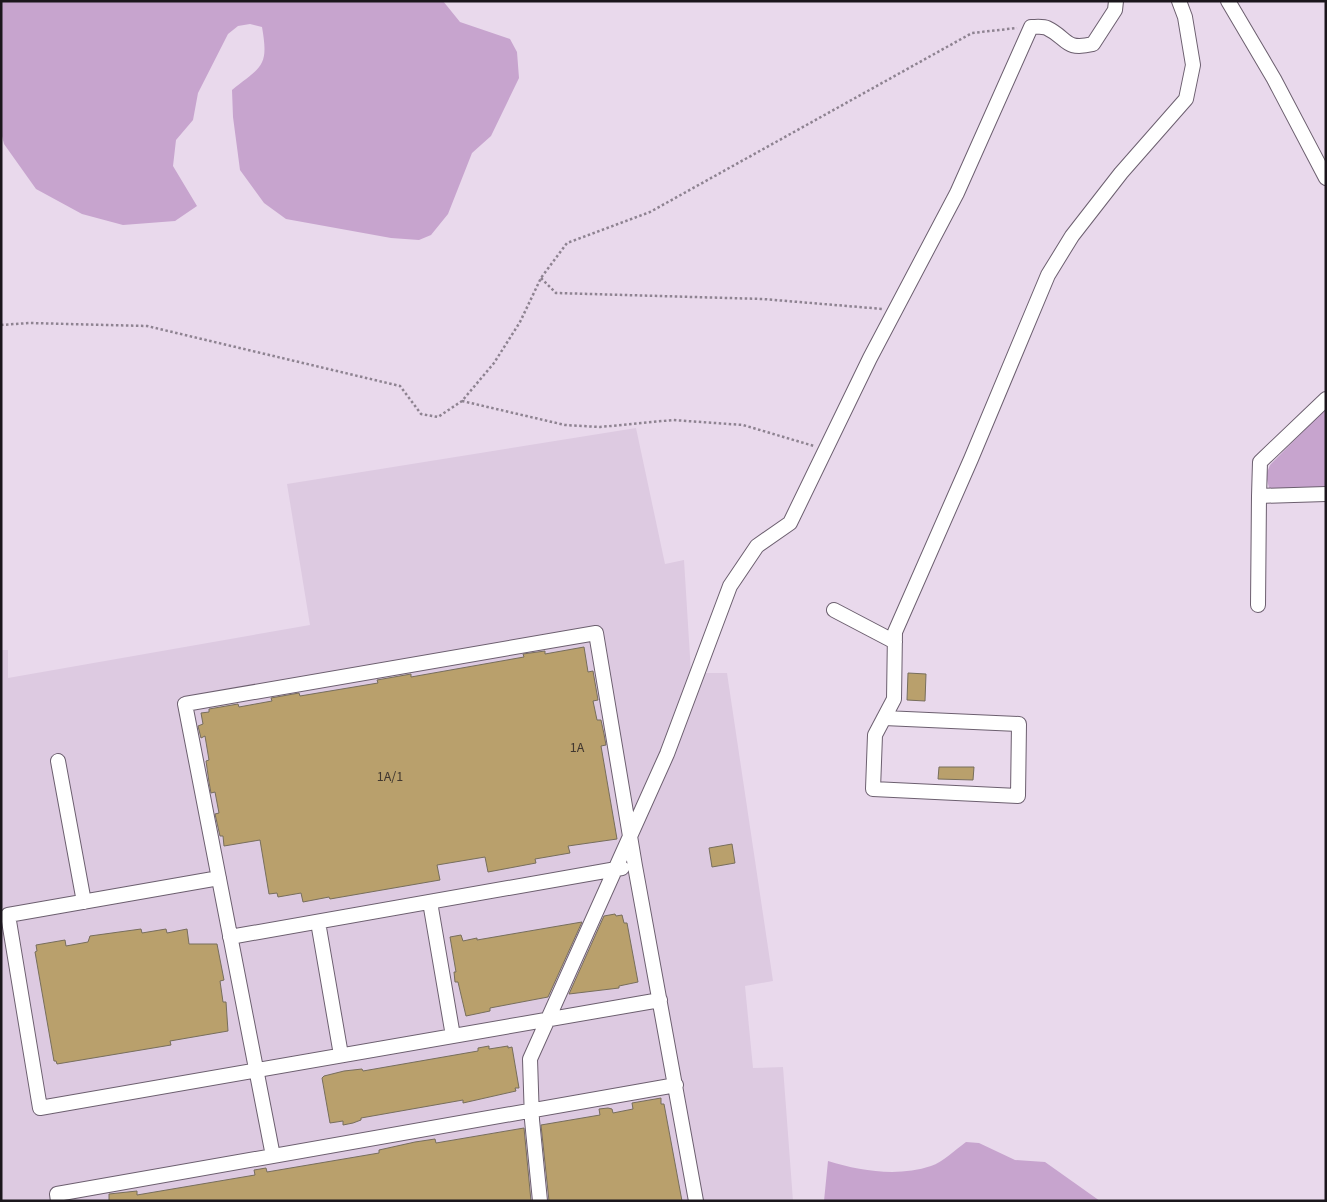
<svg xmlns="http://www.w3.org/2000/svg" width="1327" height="1202" viewBox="0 0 1327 1202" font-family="'Source Sans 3',sans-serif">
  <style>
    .built { fill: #ddcae1 }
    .green { fill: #c7a4ce }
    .building { fill: #b9a06c; stroke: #776e5c }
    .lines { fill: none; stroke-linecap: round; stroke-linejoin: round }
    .minor-casing { stroke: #6c5f6f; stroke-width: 16 }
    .path { stroke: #8e8391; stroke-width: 2.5; stroke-dasharray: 2.5 2.5; stroke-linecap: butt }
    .minor { stroke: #fff; stroke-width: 14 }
    .labels { text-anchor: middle; stroke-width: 4.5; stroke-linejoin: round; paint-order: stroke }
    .number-label { font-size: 14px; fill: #423830 }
  </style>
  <rect width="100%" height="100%" fill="#e9d9ec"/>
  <path class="built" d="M636,428l29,136 19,-4 7,113h36l46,308 -28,5 8,82 30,-1 10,134h-792v-551h7v28l302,-53 -23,-141z"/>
  <path class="green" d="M1,1h442l17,21 50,17 7,13 2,26 -28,58 -19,17 -24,61 -17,21 -12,5 -28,-2 -105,-19 -22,-16 -24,-33 -7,-53 -1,-27c30,-24 37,-23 30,-63l-12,-3 -12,2 -10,8 -30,59 -5,27 -17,20 -3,26 24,40 -22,15 -52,4 -41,-11 -46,-25 -32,-45 -3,-12z
    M1326,408v82l-51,1 -6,-3 -3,-13 4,-10z
    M966,1142l13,1 36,17 30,2 55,39h-276l4,-40c32,10 70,16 103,5 12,-4 24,-16 35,-24z"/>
  <path class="building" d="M584,647l4,25 5,-1 5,29 -5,1 4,19h4l3,14 2,11 -5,1 16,93 -49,7 2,7 -35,6 1,4 -48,9 -3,-15 -48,8 3,15 -110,19 -1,-2 -26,5 -2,-9 -23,4 -1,-4 -8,1 -9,-54 -36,6 -1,-10h-3l-5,-22 4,-1 -4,-21 -4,1 -2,-11 -3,-21 3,-1 -4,-24 -4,2 -3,-12 5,-2 -2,-11 8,-1v-3l29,-5 1,3 33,-6 -1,-3 28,-5 1,3 78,-13 -1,-3 34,-6v3l113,-20 -1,-3 22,-3v3z
    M908,673l18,1 -1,27 -18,-1z
    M939,767h35l-1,13 -35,-1z
    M732,844l3,19 -23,4 -3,-19z
    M615,914l1,2 6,-1 2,8h3l11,59 -19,4v2l-50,6 35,-78z
    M582,922l-34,75 -58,11v3l-24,5 -8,-34h-3l-1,-10h2l-6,-35 11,-2 2,6 14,-3v2z
    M141,929l1,4 24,-4 1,4 20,-4 2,15h28l7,36 -4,1 3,21h3l2,29 -58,10 1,4 -114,19 -1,-3h-2l-19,-109 2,-1 -1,-6 29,-5 1,6 22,-4 2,-6z
    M489,1046v3l19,-3v2l4,-1 7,41h-4l1,3 -53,12v-3l-102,18v2l-8,3 -10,2v-4l-13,2 -8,-45 2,-2 20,-5 18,-2 1,2 115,-20v-3z
    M661,1098v6h3l18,97h-133l-8,-76 59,-10 -1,-6 9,-1 4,1 1,4 20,-4 -1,-6z
    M524,1128l7,73h-422v-7l28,-3v4l118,-20 -1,-5 12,-2 1,4 112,-19v-3l36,-8 20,-3 1,4z"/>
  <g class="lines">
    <g class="minor-casing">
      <path id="minor" d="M1228,1l46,78 52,99
        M1326,399l-66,63 -1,34 67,-2
        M1258,605l1,-109
        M834,610l61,32
        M884,718l135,6 -1,72 -145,-7 2,-54 19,-36 1,-67 76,-173 77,-184 24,-39 49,-63 65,-74 7,-34 -8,-48 -6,-16
        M58,761l26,141
        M219,878l-211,37 32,193 620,-108
        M430,902l23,134
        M318,922l23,133
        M230,937l392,-69
        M273,1156l-88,-452 411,-71 39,233 61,335
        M58,1201l-1,-7 619,-109
        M540,1201l-8,-81 -2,-61 137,-305 63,-168 27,-40 33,-23 80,-165 87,-165 74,-166c5,0 12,-1 16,1 21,10 17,23 46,16l22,-34 1,-9"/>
    </g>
    <path class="path" d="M541,278l15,15 207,6 120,10
      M1,325l28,-2 118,3 253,60 21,28 17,3 24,-16 32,-38 26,-41 21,-44 26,-35 83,-31 322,-179 45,-5
      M462,401l103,24 35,2 73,-7 70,5 71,21"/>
    <use href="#minor" class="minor"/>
  </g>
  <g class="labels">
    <g class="number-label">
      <text x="577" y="752">1А</text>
      <text x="390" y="781">1А/1</text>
    </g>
  </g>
  <rect width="1327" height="1202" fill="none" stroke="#1b161c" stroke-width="5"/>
</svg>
